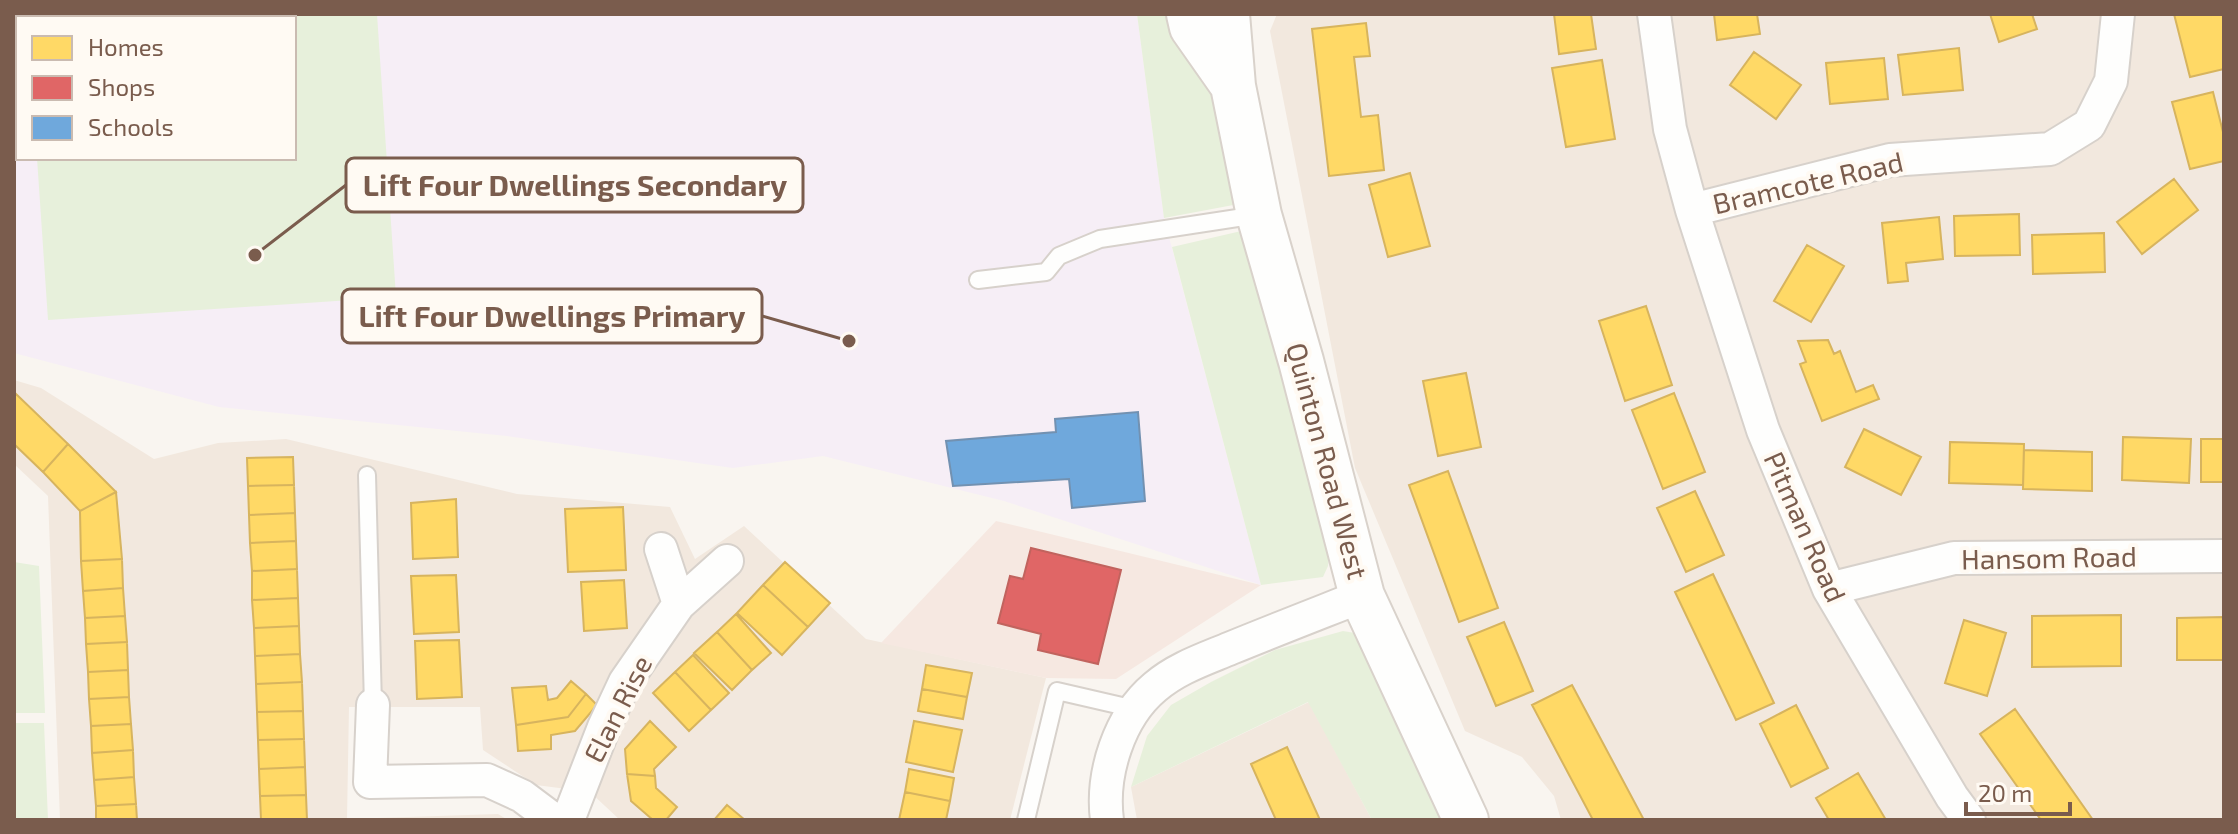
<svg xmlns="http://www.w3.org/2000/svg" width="2238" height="834" viewBox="0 0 2238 834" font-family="'Exo 2',sans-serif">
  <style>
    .residential { fill: #f2e8de }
    .commercial { fill: #f6e8e1 }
    .education { fill: #f6eef6; fill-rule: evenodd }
    .green { fill: #e7f0db }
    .homes { fill: #ffd966; stroke: #d7b45e; stroke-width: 2 }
    .shops { fill: #e06666; stroke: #c1635e; stroke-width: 2 }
    .schools { fill: #6fa8dc; stroke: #7291b1; stroke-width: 2 }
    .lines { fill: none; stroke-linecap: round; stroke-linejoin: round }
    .lane-casing { stroke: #d7d1cb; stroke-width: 20 }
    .street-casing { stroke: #d7d1cb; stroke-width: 36 }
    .secondary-casing { stroke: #d9d2cb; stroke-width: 48 }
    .lane { stroke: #fefefd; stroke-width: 16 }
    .street { stroke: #fefefd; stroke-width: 32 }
    .secondary { stroke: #fefefd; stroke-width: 44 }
    .labels { text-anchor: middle; stroke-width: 8; stroke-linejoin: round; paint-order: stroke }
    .street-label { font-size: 28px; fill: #7a5c4d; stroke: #fffaf3 }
    .leader { fill: none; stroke: #7a5c4d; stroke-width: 3 }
    .callout-dot { fill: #7a5c4d; stroke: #fffaf3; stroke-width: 3 }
    .callout { fill: #fffaf3; stroke: #7a5c4d; stroke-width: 3 }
    .callout-label { font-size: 30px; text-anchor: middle; font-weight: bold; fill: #7a5c4d }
  </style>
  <rect width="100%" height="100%" fill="#f9f5f0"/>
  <path class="residential" d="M1277,14h947v806h-663l-7,-24 -32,-39 -57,-26 -110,-263 -85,-437z
    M14,380l27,8 113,71 64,-16 68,-4 231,55 153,13 25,52 49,-33 122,113 180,39 -36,142h-390l-30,-28 -54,-7 -53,-35 -3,-43h-131l-2,112 151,-5 10,6h-448l-12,-324 -34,-32z
    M1309,702l63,118h-235l-6,-33z"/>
  <path class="commercial" d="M996,521l265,64 -145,94 -70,-1 -165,-35z"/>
  <path class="education" d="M14,14h1123l27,204 97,367 -257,-84 -181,-45 -90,12 -226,-32 -288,-29 -205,-54zM18,18h276v140h-276z"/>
  <path class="green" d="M28,14h349l19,283 -348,23 -11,-162h257v-140h-266z
    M1137,14h33l51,88 23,101 -80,15z
    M1250,229l80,321 -2,16 -5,11 -62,8 -89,-338z
    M14,562l25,4 6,147h-31z
    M1343,631l12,2 100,187h-83l-64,-118 -177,85 16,-51 24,-31 40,-23 64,-32z
    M14,723h30l4,97h-34z"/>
  <path class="homes" d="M1554,14h37l5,35 -37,5z
    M1714,14h43l3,20 -43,6z
    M1990,14h42l5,15 -38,13z
    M2174,14h50v55l-34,8z
    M1366,23l4,33 -16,1 7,60 17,-2 6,55 -55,6 -17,-147z
    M1959,48l4,42 -60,5 -5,-40z
    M1754,52l47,33 -25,34 -46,-34z
    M1884,58l4,41 -58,5 -4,-41z
    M1602,60l13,79 -49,8 -14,-79z
    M2213,92l11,44v25l-34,8 -18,-67z
    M1410,173l20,73 -42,11 -19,-72z
    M2174,179l24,31 -56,44 -25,-32z
    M2019,214l1,41 -65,1 -1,-40z
    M1939,217l4,42 -37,4 2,18 -20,2 -6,-60z
    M2104,233l1,39 -72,2 -1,-39z
    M1807,245l37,21 -33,56 -37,-21z
    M1646,306l26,79 -47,16 -26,-80z
    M1828,340l6,14 6,-3 16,41 17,-7 6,14 -57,22 -22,-57 6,-2 -8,-21z
    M1466,373l15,74 -43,9 -15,-75z
    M15,393l53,51 -25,28 -29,-28z
    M1674,393l31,79 -42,17 -31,-79z
    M1864,429l57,28 -20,38 -56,-28z
    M2123,437l68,2 -2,44 -67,-3z
    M2201,439h23v43h-23z
    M1950,442l74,2 -1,41 -74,-2z
    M68,444l48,48 -36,19 -37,-39z
    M2024,450l68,2v39l-69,-2z
    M293,457l1,28 -46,1 -1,-28z
    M1448,471l50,137 -39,14 -50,-137z
    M294,485l1,28 -46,2 -1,-29z
    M1695,491l29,64 -38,17 -29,-64z
    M116,492l6,67 -41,2 -1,-50z
    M456,499l2,58 -45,2 -2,-56z
    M623,507l3,63 -58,2 -3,-63z
    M295,513l1,28 -46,2 -1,-28z
    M296,541l1,28 -45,2 -2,-28z
    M122,559l1,29 -40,3 -2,-30z
    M785,562l45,41 -22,24 -45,-42z
    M297,569l1,29 -46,2v-29z
    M1713,574l61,129 -38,17 -61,-128z
    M456,575l3,57 -45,2 -3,-58z
    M624,580l3,48 -43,3 -3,-49z
    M763,585l45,42 -26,28 -45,-42z
    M123,588l2,28 -40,2 -2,-27z
    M298,598l1,28 -45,2 -2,-28z
    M736,614l35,39 -19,17 -35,-38z
    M2121,615v51l-89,1v-51z
    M125,616l2,26 -41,2 -1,-26z
    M2224,617v43h-47v-42z
    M1964,620l42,13 -19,63 -42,-13z
    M1504,622l29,69 -37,15 -29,-69z
    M299,626l1,28 -45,2 -1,-28z
    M717,632l35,38 -20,20 -38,-37z
    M459,640l3,57 -45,2 -2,-58z
    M127,642l1,28 -40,2 -2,-28z
    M300,654l2,28 -46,2 -1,-28z
    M693,655l36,38 -18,17 -36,-38z
    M926,665l46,8 -5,24 -45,-8z
    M128,670l1,27 -40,2 -1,-27z
    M675,672l36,38 -22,21 -36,-38z
    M571,681l15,13 -18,23 -52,8 -4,-37 34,-2 2,14 9,-2z
    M302,682l1,29 -46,1 -1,-28z
    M1572,685l72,135h-51l-61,-115z
    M922,689l45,8 -4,22 -45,-8z
    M586,694l11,11 -22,26 -24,4v14l-33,2 -2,-26 52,-8z
    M129,697l2,27 -40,2 -2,-27z
    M1796,705l32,63 -37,19 -31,-63z
    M2015,709l78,111h-52l-61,-86z
    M303,711l1,28 -46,1 -1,-28z
    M650,721l26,26 -22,22 1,7 -28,-2 -2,-25z
    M914,721l48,9 -9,42 -47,-10z
    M131,724l2,26 -41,3 -1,-27z
    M304,739l1,28 -46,2 -1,-29z
    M1287,747l33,73h-44l-25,-56z
    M133,750l1,27 -40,3 -2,-27z
    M305,767l1,28 -46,1 -1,-27z
    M909,769l45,9 -4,23 -45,-9z
    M1858,773l28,47h-57l-13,-22z
    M627,774l28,2 1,12 21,19 -11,13h-13l-22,-19z
    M134,777l2,27 -40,2 -2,-26z
    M905,792l45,9 -4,19h-47z
    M306,795l1,25h-46l-1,-24z
    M136,804l1,16h-41v-14z
    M727,805l18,15h-31z"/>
  <path class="shops" d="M1031,548l90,22 -23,94 -60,-14 3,-16 -43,-11 12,-47 13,3z"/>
  <path class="schools" d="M1138,412l7,89 -73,7 -3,-29 -116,7 -7,-45 110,-9 -1,-13z"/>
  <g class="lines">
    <g class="lane-casing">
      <path id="lane" d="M978,280l68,-8 13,-16 41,-17 157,-24
        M367,475l6,230
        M1026,820l31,-129 78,18"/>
    </g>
    <g class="street-casing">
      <path id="street" d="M1654,14l16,115 22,81 71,220 66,159 123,208 17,23
        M1692,210l198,-50 160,-11 39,-24 22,-44 7,-67
        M661,549l18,55 48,-43
        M1829,589l125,-31 270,-2
        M373,705l-3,77 117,-2 35,16 32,24
        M568,820l36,-93 21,-45 54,-78
        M1107,820c-6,-46 12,-103 48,-133 22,-19 50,-28 76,-39 44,-18 88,-35 131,-52"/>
    </g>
    <g class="secondary-casing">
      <path id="secondary" d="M1189,14l3,13 40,57
        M1227,14l6,72 26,129 42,146 61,235 104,224"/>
    </g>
    <use href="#lane" class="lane"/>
    <use href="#street" class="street"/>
    <use href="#secondary" class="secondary"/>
  </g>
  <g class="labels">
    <g class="street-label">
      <text transform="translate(1808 183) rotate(-13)" y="10">Bramcote Road</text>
      <text transform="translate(1327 461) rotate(75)" y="10">Quinton Road West</text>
      <text transform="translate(1805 527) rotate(66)" y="10">Pitman Road</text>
      <text transform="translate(2049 558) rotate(-1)" y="10">Hansom Road</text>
      <text transform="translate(618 709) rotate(-63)" y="10">Elan Rise</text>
    </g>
  </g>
  <path class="leader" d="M255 255L346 185M849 341L762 316"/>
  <g class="callout-dot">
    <circle cx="255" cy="255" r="8"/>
    <circle cx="849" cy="341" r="8"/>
  </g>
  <g class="callout">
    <rect x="346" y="158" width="457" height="54" rx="8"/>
    <rect x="342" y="289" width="420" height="54" rx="8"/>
  </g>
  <g class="callout-label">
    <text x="575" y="196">Lift Four Dwellings Secondary</text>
    <text x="552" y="327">Lift Four Dwellings Primary</text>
  </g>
  <rect width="2238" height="834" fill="none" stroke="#7a5c4d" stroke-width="32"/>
  <rect x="16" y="16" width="280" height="144" fill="#fffaf3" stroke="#cabbb1" stroke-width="2"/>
  <rect x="32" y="36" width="40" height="24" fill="#ffd966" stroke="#cabbb1" stroke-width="2"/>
  <text x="88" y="56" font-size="24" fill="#7a5c4d">Homes</text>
  <rect x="32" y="76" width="40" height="24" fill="#e06666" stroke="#cabbb1" stroke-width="2"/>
  <text x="88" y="96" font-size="24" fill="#7a5c4d">Shops</text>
  <rect x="32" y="116" width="40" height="24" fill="#6fa8dc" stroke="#cabbb1" stroke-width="2"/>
  <text x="88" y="136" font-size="24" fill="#7a5c4d">Schools</text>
  <path d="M1966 802v12h104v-12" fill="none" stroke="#7a5c4d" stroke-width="4"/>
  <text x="1978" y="802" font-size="24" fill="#7a5c4d" stroke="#fffaf3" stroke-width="6" paint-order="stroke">20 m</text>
</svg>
